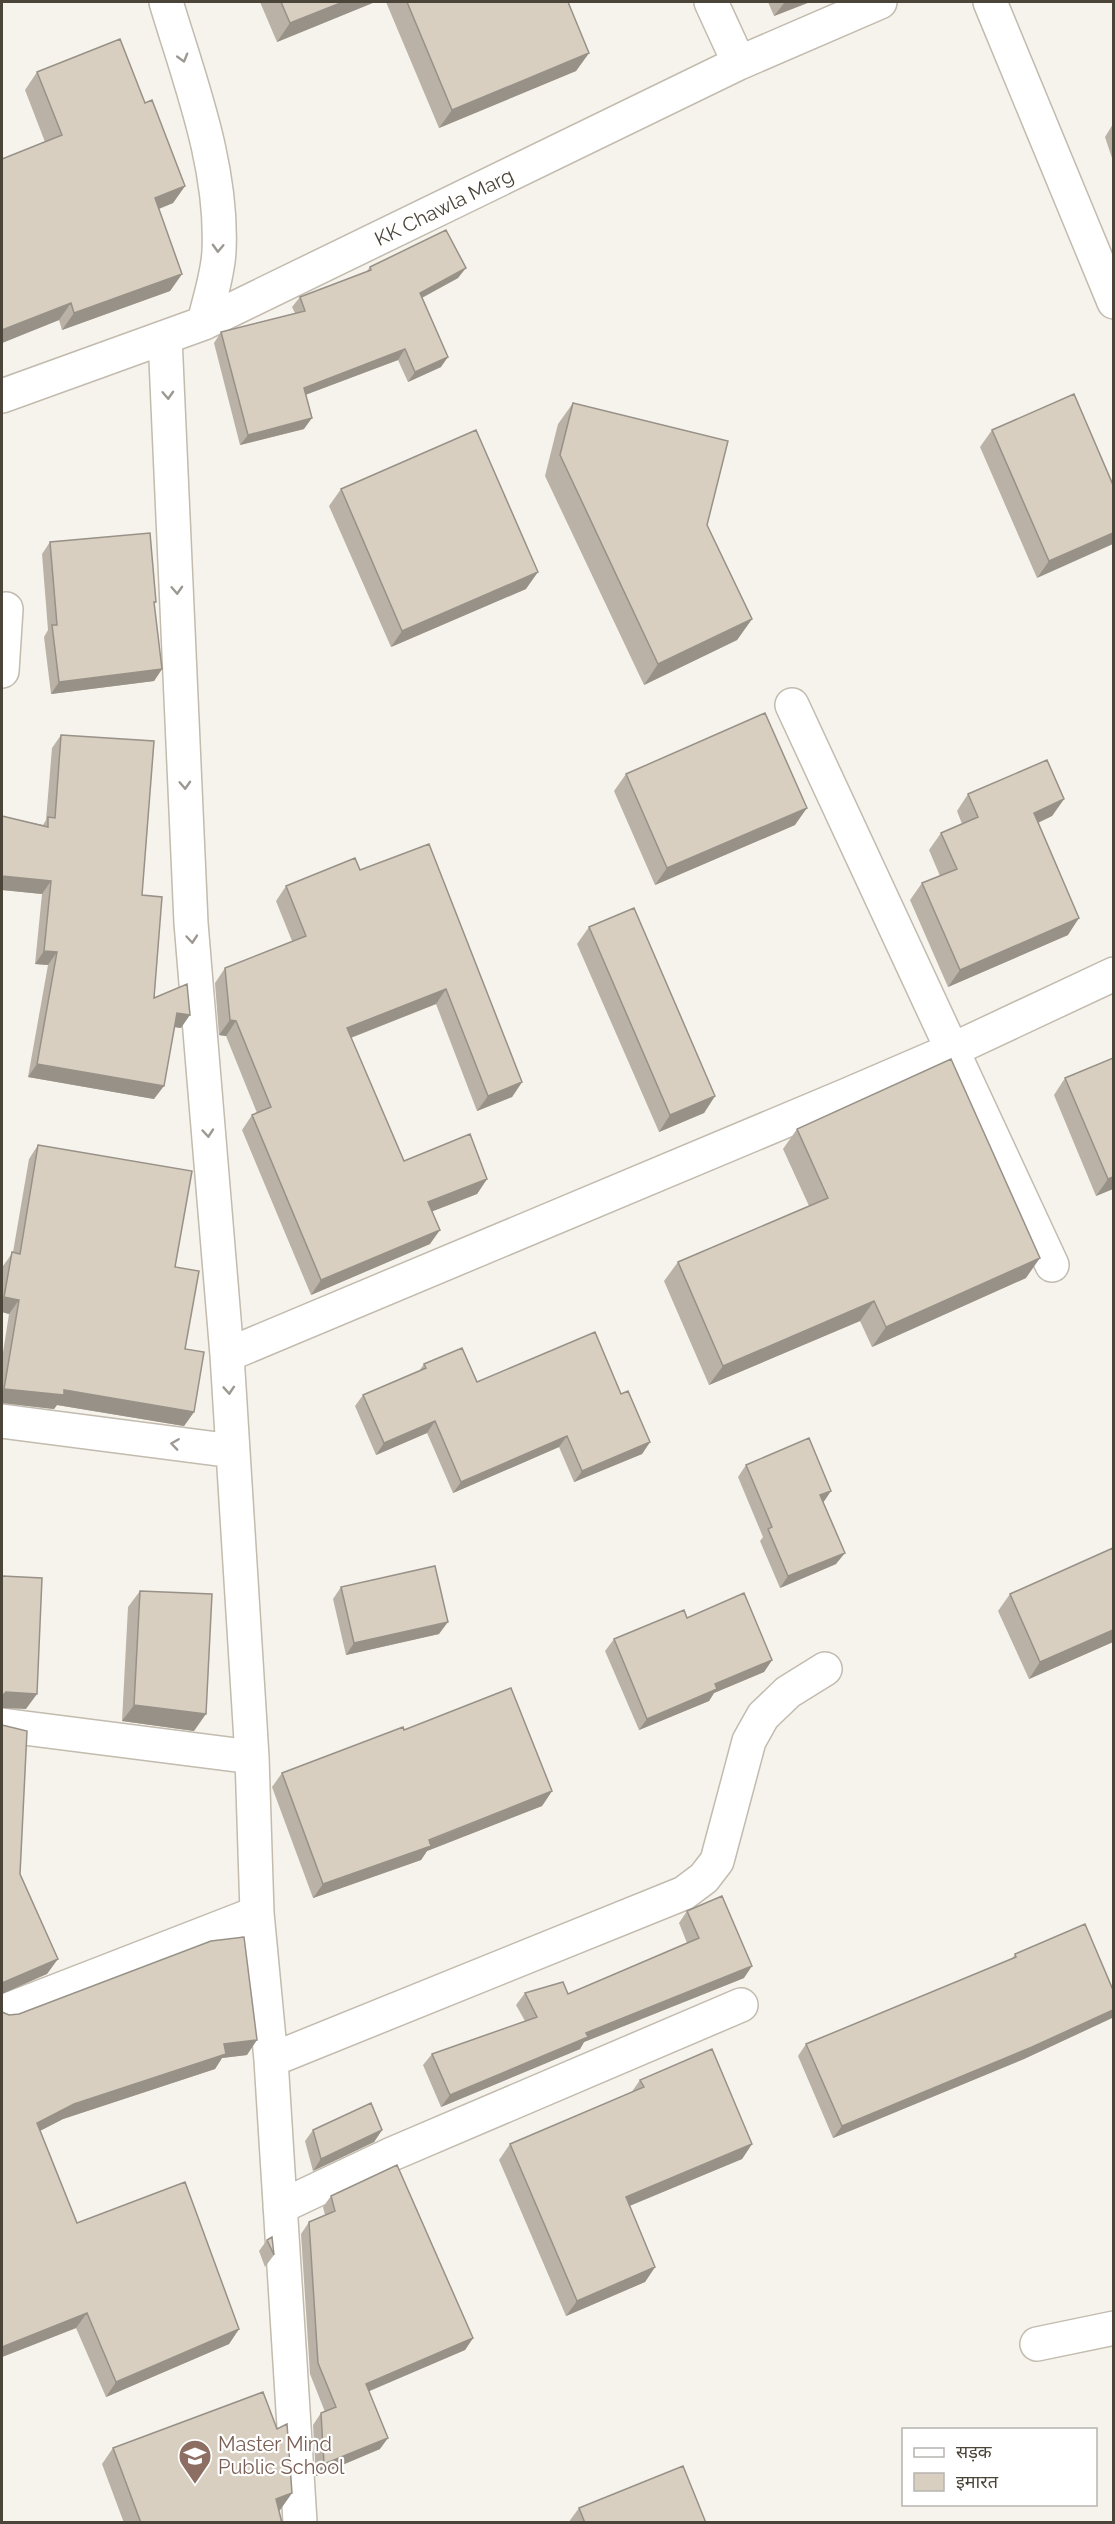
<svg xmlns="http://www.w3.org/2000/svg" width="1115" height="2524" viewBox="0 0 1115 2524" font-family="Raleway,'Noto Sans Devanagari',sans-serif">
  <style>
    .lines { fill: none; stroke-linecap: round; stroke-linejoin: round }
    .minor-casing { stroke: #c2bbae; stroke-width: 36 }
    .minor { stroke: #fff; stroke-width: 33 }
    .wall { fill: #bab2a6 }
    .shaded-wall { fill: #979187 }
    .building { fill: #d8cfc1; stroke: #979187; stroke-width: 1.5 }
    .oneway { stroke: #9c9892 }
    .labels { text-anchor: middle; stroke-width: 4.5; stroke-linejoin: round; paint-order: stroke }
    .street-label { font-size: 20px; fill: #4b4439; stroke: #fff }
    .education-label { font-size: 20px; fill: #785e54; stroke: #fff; text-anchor: start }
  </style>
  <rect width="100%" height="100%" fill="#f6f3ec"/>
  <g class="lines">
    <g class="minor-casing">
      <path id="minor" d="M166,2c24,80 57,164 53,249 -1,24 -10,49 -15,72
        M711,2l28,61
        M990,2l124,300
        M165,337l26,586 36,432 25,402 5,156 14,147 29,462
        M2,396l202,-73 535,-260 141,-61
        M2,671l4,-62
        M792,705l260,560
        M227,1355l620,-260 107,-46 160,-75
        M2,1421l231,30
        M2,1725l250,32
        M2,2012l255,-99
        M271,2060l413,-167 20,-15 13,-17 32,-120 14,-25 25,-24 37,-23
        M280,2207l112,-53 349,-149
        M1037,2344l77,-16"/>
    </g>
    <use href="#minor" class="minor"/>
  </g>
  <path class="wall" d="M260,2h115l-98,40z
    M386,2h182l21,51 -13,18 -137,57z
    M768,2h42l-36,14z
    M37,72l108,31 40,83 -12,17 -14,6 23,65 -12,17 -108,39 -3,-10 -57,23v-184l43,-17 -20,-52z
    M1113,124v37l-8,-24z
    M370,267l88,11 -36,20 19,69 -33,15 -10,-22 -93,35 -1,34 -64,16 -26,-102 7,-11 74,-19 -3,-6 8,-10 66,-25z
    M573,403l134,122 45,94 -15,21 -93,45 -99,-209 13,-52z
    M992,430l121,55 -76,93 -57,-131z
    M341,489l185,100 -135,58 -62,-141z
    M50,542l106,60 -2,2 8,65 -8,12 -103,13 -7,-57 4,-7 -6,-76z
    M61,735l81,160 12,103 27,30 -7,-1 -20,72 -126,-22 20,-112 -13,-1 7,-70 -40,-4v-74l41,9 3,-5 6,-72z
    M626,774l169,51 -140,60 -41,-94z
    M968,794l96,5 -12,17 -14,7 30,112 -120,52 -38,-87 12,-17 18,-7 -11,-26 12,-17 21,-9 -5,-13z
    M360,870l162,212 -10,15 -35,14 -41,-107 -85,34 53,123 83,18 -10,15 -45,17 -2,33 -119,51 -69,-165 10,-15 5,-2 -31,-77 -7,-1 -4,-52 10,-15 67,-27 -16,-40 10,-15z
    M589,927l126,169 -11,17 -45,19 -82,-188z
    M1065,1078l48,111 -17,7 -42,-101z
    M797,1129l229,149 -154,69 -12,-26 -151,64 -45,-104 14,-19 131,-56 -26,-57z
    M38,1145l137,122 19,145 -10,14 -127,-21 -3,4 -52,-6v-44l7,-45 -7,-2v-40l1,-6 10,-14 16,-93z
    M424,1364l53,18 144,12 29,48 -8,12 -68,28 -15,-35 -106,46 -26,-60 -51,22 -21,-49 8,-11 56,-24z
    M746,1465l77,37 13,62 -56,24 -20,-47 3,-4 -25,-60z
    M341,1587l98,47 -93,21 -13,-56z
    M140,1591l54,140 -72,-10 6,-114z
    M1010,1594l103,48 -84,37 -31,-68z
    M687,1618l85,42 -8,12 -50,21 -5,8 -70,29 -34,-79 9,-12z
    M404,1730l148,61 -10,15 -115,45 -6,9 -108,38 -41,-111 10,-14z
    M687,1911l57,67 -160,64 -4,7 -139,58 -18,-42 9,-11 93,-33 -9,-16 9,-12 43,1 119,-51 -8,-20z
    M1015,1954l97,64 -88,41 -191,79 -35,-82 8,-12 206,-85z
    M2,2012l7,3 238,40 -25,3 -7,11 -152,50 -23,12 37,92 162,106 -10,15 -123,53 -30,-69 -74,29z
    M640,2080l112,64 -10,15 -113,47 26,61 -10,15 -79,34 -67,-156 11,-16 121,-51z
    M313,2130h69l-8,12 -61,29 -8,-30z
    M331,2196l142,142 -8,12 -97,41 12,58 -64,27 -3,-51 8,-12 4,-1 -15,-38 -9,-140 8,-12 16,-7 -2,-8z
    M267,2240l7,15 -9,12 -6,-16z
    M113,2448l179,45 -12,17h-1l3,13h-158l-22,-59z
    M579,2508l127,15h-138z"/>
  <path class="shaded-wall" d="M343,2h32l-98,40 13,-19z
    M785,2h25l-36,14z
    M589,53l-13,18 -137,57 13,-18z
    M185,186l-12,17 -30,12 12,-17z
    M466,268l-8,10 -46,25 8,-10z
    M182,274l-12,17 -108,39 12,-17z
    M71,303l-12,17 -57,23v-13z
    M405,349l-7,11 -101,38 7,-10z
    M448,357l-7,10 -33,15 7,-10z
    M312,418l-8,11 -64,16 8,-10z
    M1113,533v11l-76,34 12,-17z
    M538,572l-12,17 -135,58 11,-16z
    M752,619l-15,21 -93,45 14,-21z
    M162,669l-8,12 -103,13 8,-12z
    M1064,799l-12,17 -30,14 12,-17z
    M807,808l-12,17 -140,60 12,-17z
    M2,876l49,5 -9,13 -40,-4z
    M1079,918l-11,17 -120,52 12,-17z
    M44,951l13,1 -9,13 -13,-1z
    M446,989l-10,15 -99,39 10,-15z
    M177,1013l13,2 -9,13 -13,-2z
    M230,1020l6,1 -10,15 -7,-1z
    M37,1064l127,22 -10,13 -126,-22z
    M522,1082l-10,15 -35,14 11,-15z
    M715,1096l-11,17 -45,19 11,-17z
    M1113,1177v12l-17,7 12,-17z
    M487,1179l-10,15 -59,23 10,-15z
    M440,1230l-10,14 -119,51 10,-15z
    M1040,1258l-14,20 -154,69 14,-20z
    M4,1297l15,3 -10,14 -7,-2v-11z
    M874,1301l-14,20 -151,64 14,-19z
    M4,1389l60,1 130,22 -10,14 -127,-21 -3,4 -52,-6v-11z
    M435,1421l-8,12 -51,22 8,-12z
    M567,1436l-8,11 -106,46 8,-11z
    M650,1442l-8,12 -68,28 8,-11z
    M831,1491l-8,12 -3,-8z
    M845,1553l-9,11 -56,24 8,-12z
    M448,1622l-9,12 -93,21 8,-12z
    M1113,1630v12l-84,37 11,-17z
    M772,1660l-8,12 -50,21 -5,8 -70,29 8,-11 68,-35z
    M6,1692l31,2 -11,15 -24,-1v-12z
    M134,1705l72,9 -12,17 -72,-10z
    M552,1791l-10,15 -115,45 -6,9 -108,38 10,-14z
    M58,1959l-11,15 -45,20v-11z
    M752,1966l-8,12 -160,64 -4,7 -139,58 9,-12 136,-62z
    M1113,2010v7l-1,1 -88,41 -191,79 9,-12z
    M257,2040l-10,15 -25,3 -7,11 -152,50 -37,19 11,-15 37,-19 150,-60z
    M382,2130l-8,12 -61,29 8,-12z
    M752,2144l-10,15 -127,53 11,-15z
    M655,2267l-10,15 -79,34 11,-15z
    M87,2313l-11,15 -74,29v-10z
    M239,2329l-10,15 -123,53 10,-15z
    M473,2338l-8,12 -107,46 8,-12z
    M388,2438l-8,11 -64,27 8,-12z
    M292,2493l-12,17 -16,6 12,-17z"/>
  <path class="building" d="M281,2h62l-53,21z
    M407,2h161l21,51 -137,57z
    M120,39l25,64 7,-3 33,86 -30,12 27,76 -108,39 -3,-10 -69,27v-171l60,-24 -25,-63z
    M446,230l20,38 -46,25 28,64 -33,15 -10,-23 -101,39 8,30 -64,17 -27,-103 84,-21 -5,-14 71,-27 -1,-3z
    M1074,394l39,91v48l-64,28 -57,-131z
    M573,403l155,38 -21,84 45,94 -94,45 -98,-209z
    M476,430l62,142 -136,59 -61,-142z
    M150,533l6,69h-2l8,67 -103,13 -7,-57h5l-7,-83z
    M765,713l42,95 -140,60 -41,-94z
    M61,735l93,6 -12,154 20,2 -8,101 33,-14 3,31 -13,-2 -13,73 -127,-22 20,-112 -13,-1 7,-70 -49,-5v-60l46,11v-10l7,1z
    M1047,760l17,39 -30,14 45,105 -119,52 -38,-87 35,-14 -16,-36 37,-16 -10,-23z
    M429,844l93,238 -34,14 -42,-107 -99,39 57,133 66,-27 17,45 -59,23 12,28 -119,50 -69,-165 19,-8 -35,-86 -6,-1 -5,-52 81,-32 -20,-50 69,-28 5,12z
    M634,908l81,188 -45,19 -81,-188z
    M1113,1058v119l-5,2 -43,-101z
    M951,1059l89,199 -154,69 -12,-26 -151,65 -45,-104 150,-64 -31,-69z
    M38,1145l154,26 -17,96 24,4 -14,78 19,3 -10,60 -130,-22v5l-60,-6 15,-89 -15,-3 8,-45 8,2z
    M595,1332l26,62 7,-3 22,51 -68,29 -15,-35 -106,46 -26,-61 -51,22 -21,-48 63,-27 -2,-4 38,-16 15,34z
    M809,1438l22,53 -11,4 25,58 -57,23 -20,-47 4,-2 -26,-62z
    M1113,1548v82l-73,32 -30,-68z
    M435,1566l13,56 -94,21 -13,-56z
    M2,1576l40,2 -5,116 -31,-2 -4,4z
    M140,1591l72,3 -6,120 -72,-9z
    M744,1593l28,67 -57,24 2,5 -70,30 -33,-80 70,-29 3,8z
    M511,1688l41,103 -123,49 2,6 -108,38 -41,-111 121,-46 1,3z
    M2,1725l25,6 -7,143 38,85 -56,24z
    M722,1896l30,70 -166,67 2,4 -138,58 -18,-41 105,-37 -12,-24 38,-11 5,12 131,-56 -12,-27z
    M1085,1924l28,66v20l-81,37 -190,79 -36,-82 210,-87 -1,-3z
    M244,1937l13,103 -33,4 2,10 -152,50 -37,19 40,100 108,-41 54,147 -123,53 -29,-69 -85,34v-335l7,3 10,-1 192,-73z
    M712,2049l40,95 -126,53 29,70 -78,34 -67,-157 134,-57 -4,-7z
    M371,2103l11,27 -61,29 -8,-29z
    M397,2165l76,173 -107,46 22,54 -64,26 -3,-51 15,-6 -18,-44 -9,-141 26,-11 -4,-15z
    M272,2237l2,18 -7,-15z
    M263,2392l14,37 10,-5 5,69 -16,6 6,24h-141l-28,-75z
    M683,2466l23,57h-121l-6,-15z"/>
  <defs><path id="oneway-chevron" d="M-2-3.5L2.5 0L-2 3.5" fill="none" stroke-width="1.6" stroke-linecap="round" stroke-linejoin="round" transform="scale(1.5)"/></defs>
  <g class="oneway">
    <use href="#oneway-chevron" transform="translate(183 58) rotate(74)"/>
    <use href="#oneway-chevron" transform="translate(218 248) rotate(92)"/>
    <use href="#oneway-chevron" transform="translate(168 395) rotate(87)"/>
    <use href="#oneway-chevron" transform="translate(177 590) rotate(87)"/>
    <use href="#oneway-chevron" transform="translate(185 785) rotate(87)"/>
    <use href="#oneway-chevron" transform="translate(192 939) rotate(85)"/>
    <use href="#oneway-chevron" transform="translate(208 1133) rotate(85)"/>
    <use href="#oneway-chevron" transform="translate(229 1390) rotate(86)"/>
    <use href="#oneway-chevron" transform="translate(175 1444) rotate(-172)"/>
  </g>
  <defs>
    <g id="school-pin" transform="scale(1.725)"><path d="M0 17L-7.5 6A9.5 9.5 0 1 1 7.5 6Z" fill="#8d6e63" stroke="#fff"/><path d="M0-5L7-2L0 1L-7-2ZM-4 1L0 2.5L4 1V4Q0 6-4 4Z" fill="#fff"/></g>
  </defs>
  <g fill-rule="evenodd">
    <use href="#school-pin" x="195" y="2456"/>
  </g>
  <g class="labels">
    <g class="street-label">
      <text transform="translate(444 207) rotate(-26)" y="7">KK Chawla Marg</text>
    </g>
    <g class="education-label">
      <text x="218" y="2451">Master Mind<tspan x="218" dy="23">Public School</tspan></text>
    </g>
  </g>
  <rect width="1115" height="2524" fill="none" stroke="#4b4439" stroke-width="6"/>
  <rect x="902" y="2428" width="195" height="78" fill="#ffffff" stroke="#b7b4b0" stroke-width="1.5"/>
  <rect x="914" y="2448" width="30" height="9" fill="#ffffff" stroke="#b7b4b0" stroke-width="1.5"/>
  <text x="956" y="2458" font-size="18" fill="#4b4439">सड़क</text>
  <rect x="914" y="2473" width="30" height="18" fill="#d8cfc1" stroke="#b7b4b0" stroke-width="1.5"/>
  <text x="956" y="2488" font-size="18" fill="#4b4439">इमारत</text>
</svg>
